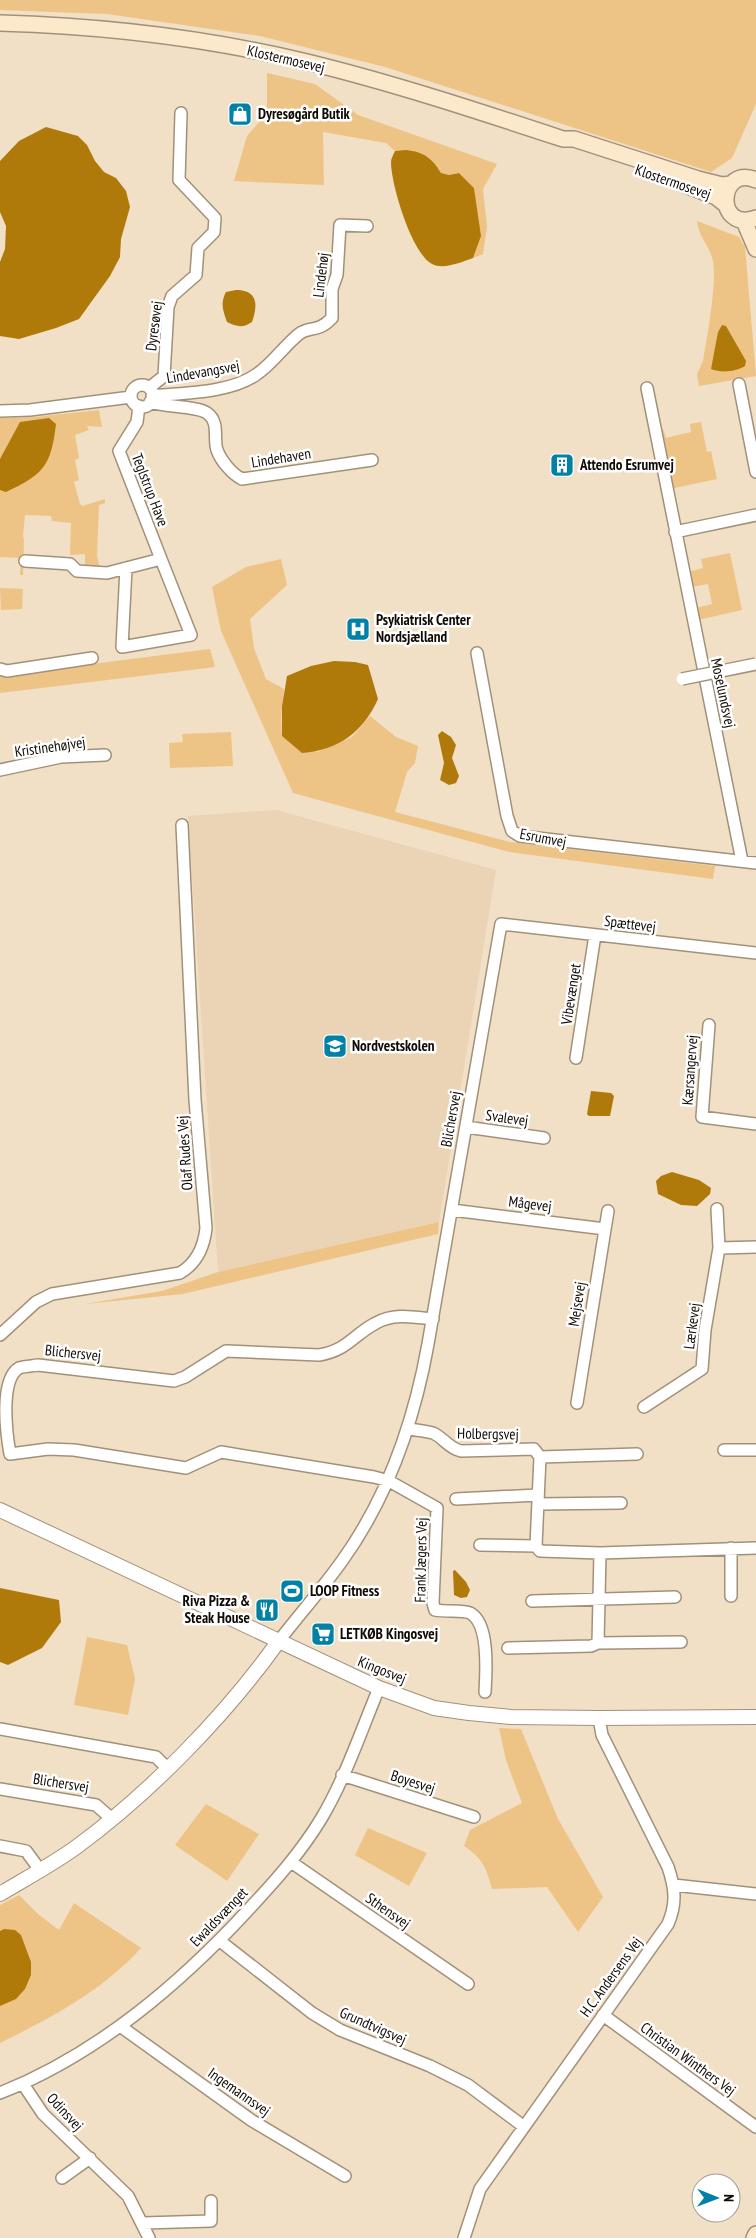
<svg xmlns="http://www.w3.org/2000/svg" width="756" height="2238" viewBox="0 0 756 2238" font-family="'PT Sans Narrow',sans-serif">
  <style>
    .built { fill: #ebd4b5 }
    .green { fill: #eec486 }
    .water { fill: #b07a0b }
    .lines { fill: none; stroke-linecap: round; stroke-linejoin: round }
    .minor-casing { stroke: #a2917a; stroke-width: 14 }
    .tertiary-casing { stroke: #a2917a; stroke-width: 16 }
    .secondary-casing { stroke: #a2917a; stroke-width: 18 }
    .minor { stroke: #fff; stroke-width: 11 }
    .tertiary { stroke: #fff; stroke-width: 14 }
    .secondary { stroke: #fce9cb; stroke-width: 15 }
    .minor-bridge-casing { stroke: #a2917a; stroke-width: 14; stroke-linecap: butt }
    .minor-bridge { stroke: #fff; stroke-width: 11 }
    .labels { text-anchor: middle; stroke-width: 5; stroke-linejoin: round; paint-order: stroke }
    .street-label { font-size: 15px; fill: #110b04; stroke: #fff }
    .poi-label { font-size: 15px; font-weight: bold; fill: #110b04; stroke: #fff; text-anchor: start }
  </style>
  <rect width="100%" height="100%" fill="#f1dfc6"/>
  <path class="built" d="M276,810l220,60 -57,352 -221,50 -30,-456z"/>
  <path class="green" d="M0,0h756v104l-24,54 -21,14 -326,-105 -125,-31 -153,-22 -107,-4z
    M267,73l48,11 43,31 139,49 -14,25 4,38 -4,27 -10,4 7,-22 -6,-48 -15,-15 -10,2 -8,-2c-9,-15 -29,-24 -46,-22l-9,-8 -63,-11 1,53 -90,-4 13,-45 20,-23z
    M697,221l42,16 6,10 11,129 -57,10 -2,-12 6,-13c4,-24 14,-78 10,-100 -3,-15 -15,-25 -16,-40z
    M99,410l3,17 -15,-1 2,4 -14,5 4,23 -4,2 4,20 -5,2 6,22 2,2 23,-7v4l-6,2 -2,51 3,12 -15,-1v-13l-15,1 1,-32 -19,-2 -1,-5 -26,-1 -2,21 1,4 -1,35h-3l1,-17 -21,-1v-139l35,-1z
    M701,422l6,30 4,-1 6,28 -47,10 -13,-59 6,-1 3,9 25,-6 -1,-8z
    M730,553l12,57 -44,10 -2,-12 16,-4 -4,-20 -16,3 -4,-15 15,-4 -2,-9z
    M281,559l6,26 -37,34 4,29 12,31 18,10 -3,29 1,18 35,16 35,-15 18,-21 26,21 22,9 -3,17 -8,9 -12,40 115,30 205,24 -2,13 -204,-27 -216,-59 -72,-162 -9,-44 34,-20z
    M0,588l23,1 -1,20 -21,1z
    M210,649l5,18 -215,26v-20l5,2z
    M231,732l2,34 -63,2 -1,-25 14,-1 -1,-8z
    M439,1222l-1,12 -255,60 -98,10 77,-13 56,-19z
    M87,1637l40,8 8,34 -7,36 -54,-10z
    M499,1728l22,1 37,90 45,78 -25,35 -31,-45 -55,2c-6,-22 -9,-30 -28,-43l6,-16 52,-27 -16,-43z
    M206,1804l53,30 -32,47 -52,-36z
    M368,1828l59,25 -18,33 -54,-31z
    M19,1895l19,19 21,16 15,-27 67,45c-39,43 -90,70 -141,95v-138z"/>
  <path class="water" d="M46,127l32,9 9,9 8,16 9,11 12,6 10,13 4,16 -9,32 -1,18 -10,19 -31,43 -23,9 -37,11 -19,-3v-74l5,-13 1,-23 -6,-14v-51l19,-20z
    M406,150c18,2 26,8 35,23l8,2 10,-2 15,15 7,48 -8,22c-12,4 -29,12 -41,6 -20,-10 -41,-79 -41,-102 0,-3 2,-7 4,-11z
    M236,290c22,0 22,15 16,32 -9,6 -15,5 -25,0 -4,-11 -7,-19 -1,-30z
    M722,325l4,1 20,35 -1,5c-9,6 -25,7 -34,3l7,-37z
    M49,418l7,6c-5,42 -12,50 -50,68l-6,-2v-31l20,-37z
    M334,661l21,1 13,3 10,34c-15,33 -39,51 -76,54l-20,-17v-30l5,-30 24,-10z
    M442,731l9,6 5,8 -4,13 7,18 -3,7 -7,2 -9,-5 4,-17 -6,-28z
    M591,1091l20,2 3,3 -4,20h-21l-2,-2z
    M672,1172l27,8 12,8 -1,6 -13,12 -16,-1 -23,-11 -2,-13 5,-5z
    M455,1570l11,12 4,8 -3,7 -6,1 -7,-3 -1,-24z
    M0,1588l59,12 2,22 -19,26 -34,17 -8,-3z
    M4,1929l11,1 6,5 10,27v13l-6,14 -9,10 -16,7v-75z"/>
  <g class="lines">
    <g class="minor-casing">
      <path id="minor" d="M739,384l17,88
        M131 396a11 11 0 1 1 22 0a11 11 0 1 1-22 0Z
        M149,388l15,-12 4,-69 4,-11 24,-21 2,-27 16,-16 1,-14 -36,-38 2,-67
        M647,388l95,473
        M152,396c31,-3 80,-3 105,-22 16,-11 27,-28 42,-40 10,-8 19,-1 33,-16v-29l5,-14 3,-50 27,1
        M150,402c15,5 47,4 57,11 13,9 6,25 10,37 4,11 15,24 25,29l130,-19
        M0,411l30,-1 101,-13
        M675,532l81,-17
        M25,561l45,3 7,7 30,2 54,-14 -42,-108 18,-29 2,-16
        M126,568l-4,79 69,-12 -30,-76
        M477,653l30,163 5,15 8,5 236,27
        M0,669l7,2 85,-13
        M0,770l61,-13 44,-2
        M709,1025l-7,92 54,7
        M576,1058l19,-123
        M466,1127l78,11
        M452,1210l153,19
        M719,1248l37,-1
        M433,1319c-20,-2 -39,-6 -57,4 -23,12 -28,27 -57,32l-93,-4 -41,26 -11,4 -136,-16c-5,1 -13,1 -19,3 -19,11 -13,63 -9,86l38,-5 26,1 112,18 35,-16 153,25 15,4 48,27 -4,95 2,7c10,2 28,0 35,3 20,10 16,61 15,79
        M0,1335l36,-33 16,-8 128,-21c17,-10 24,-26 26,-45l-11,-128 -13,-275
        M577,1403l31,-192
        M644,1407l58,-38 3,-39 14,-82 -2,-39
        M408,1429c8,1 17,2 25,4 11,5 15,15 28,18l73,-2 6,8 -4,89 4,5 60,2 -2,90 -7,3 -83,2
        M724,1450h32
        M540,1457l97,-3
        M456,1499l82,-4
        M538,1504l83,-1
        M480,1545l56,1
        M731,1548v48
        M600,1553l156,-5
        M532,1601l143,-4
        M278,1642c21,-27 44,-53 64,-81 46,-64 72,-139 86,-217l73,-420 255,29
        M598,1643l83,-1
        M0,1729l156,28 11,11
        M342,1775l132,42
        M0,1789l96,16 16,14
        M0,1846l26,5 14,19
        M291,1862l177,122
        M674,1885l82,9
        M220,1941l92,72 28,17 90,36 38,19 55,41
        M603,2015l153,112
        M120,2026l131,94 94,56
        M23,2084l20,30 85,82 21,42
        M0,2093c98,-39 180,-109 250,-185 26,-28 51,-56 71,-89 24,-40 40,-88 58,-131
        M62,2178l28,-20
        M143,2223l68,-2v-20
        M464,2238l16,-49 188,-265c9,-21 7,-36 0,-57l-66,-132 -3,-17"/>
    </g>
    <g class="tertiary-casing">
      <path id="tertiary" d="M0,1510l379,178 55,20 35,5 42,4 88,1 157,-1
        M0,1894c25,-15 51,-29 75,-46 74,-54 150,-132 203,-206"/>
    </g>
    <g class="secondary-casing">
      <path id="secondary" d="M0,23c103,3 207,15 307,39 86,21 171,49 256,77h11l124,40 24,6 9,-1
        M756,180c-38,-16 -42,53 0,38
        M683,184l33,13 10,8
        M744,221l12,28
        M754,2238l2,-4"/>
    </g>
    <use href="#minor" class="minor"/>
    <use href="#tertiary" class="tertiary"/>
    <use href="#secondary" class="secondary"/>
    <g class="minor-bridge-casing">
      <path id="minor-bridge" d="M682,679l74,-15"/>
    </g>
    <use href="#minor-bridge" class="minor-bridge"/>
  </g>
  <defs>
    <g id="shop-square" transform="scale(1.25)"><rect x="-9" y="-9" width="18" height="18" rx="4" fill="#0181a6" stroke="#fff"/><path d="M-5-2.5h2.3a2.7 3.5 0 0 1 5.4 0H5L5.5 6h-11ZM-1.5-2.5h3a1.5 2.3 0 0 0-3 0Z" fill="#fff"/></g>
    <g id="building-square" transform="scale(1.25)"><rect x="-9" y="-9" width="18" height="18" rx="4" fill="#0181a6" stroke="#fff"/><path d="M-4-6H4V6H1V3H-1V6H-4ZM-2.5-4.3h1.7v1.8h-1.7ZM.8-4.3h1.7v1.8H.8ZM-2.5-1h1.7V.8h-1.7ZM.8-1h1.7V.8H.8Z" fill="#fff"/></g>
    <g id="hospital-square" transform="scale(1.25)"><rect x="-9" y="-9" width="18" height="18" rx="4" fill="#0181a6" stroke="#fff"/><path d="M-5-5h3v3.5h4V-5h3V5h-3V1.5h-4V5h-3Z" fill="#fff"/></g>
    <g id="school-square" transform="scale(1.25)"><rect x="-9" y="-9" width="18" height="18" rx="4" fill="#0181a6" stroke="#fff"/><path d="M0-5L7-2L0 1L-7-2ZM-4 1L0 2.5L4 1V4Q0 6-4 4Z" fill="#fff"/></g>
    <g id="stadium-square" transform="scale(1.25)"><rect x="-9" y="-9" width="18" height="18" rx="4" fill="#0181a6" stroke="#fff"/><path d="M0-5a6.5 5 0 1 0 0 10a6.5 5 0 1 0 0-10ZM-3.5-1.8h7v3.6h-7Z" fill="#fff"/></g>
    <g id="restaurant-square" transform="scale(1.25)"><rect x="-9" y="-9" width="18" height="18" rx="4" fill="#0181a6" stroke="#fff"/><path d="M-5-6h1v4h1v-4h1v4h1v-4h1v5L-1.5 .5V6h-2V.5L-5-1ZM5-6V6H3V1.5H1.5Q1.5-4 5-6Z" fill="#fff"/></g>
    <g id="supermarket-square" transform="scale(1.25)"><rect x="-9" y="-9" width="18" height="18" rx="4" fill="#0181a6" stroke="#fff"/><path d="M-6-5.5h2.5l.6 2H6L4.5 2H-2.5L-4.4-4H-6ZM-1.5 3.2a1.3 1.3 0 1 0 .1 0ZM3 3.2a1.3 1.3 0 1 0 .1 0Z" fill="#fff"/></g>
  </defs>
  <g fill-rule="evenodd">
    <use href="#shop-square" x="240" y="114"/>
    <use href="#building-square" x="562" y="465"/>
    <use href="#hospital-square" x="358" y="629"/>
    <use href="#school-square" x="335" y="1046"/>
    <use href="#stadium-square" x="292" y="1591"/>
    <use href="#restaurant-square" x="267" y="1610"/>
    <use href="#supermarket-square" x="323" y="1634"/>
  </g>
  <g class="labels">
    <g class="street-label">
      <text transform="translate(286 59) rotate(13)" y="5">Klostermosevej</text>
      <text transform="translate(673 182) rotate(19)" y="5">Klostermosevej</text>
      <text transform="translate(321 275) rotate(-83)" y="5">Lindehøj</text>
      <text transform="translate(154 326) rotate(-83)" y="5">Dyresøvej</text>
      <text transform="translate(203 372) rotate(-10)" y="5">Lindevangsvej</text>
      <text transform="translate(281 458) rotate(-9)" y="5">Lindehaven</text>
      <text transform="translate(150 490) rotate(69)" y="5">Teglstrup Have</text>
      <text transform="translate(723 693) rotate(78)" y="5">Moselundsvej</text>
      <text transform="translate(50 747) rotate(-8)" y="5">Kristinehøjvej</text>
      <text transform="translate(543 838) rotate(11)" y="5">Esrumvej</text>
      <text transform="translate(630 924) rotate(7)" y="5">Spættevej</text>
      <text transform="translate(571 994) rotate(-81)" y="5">Vibevænget</text>
      <text transform="translate(690 1070) rotate(-86)" y="5">Kærsangervej</text>
      <text transform="translate(507 1118) rotate(8)" y="5">Svalevej</text>
      <text transform="translate(451 1119) rotate(-80)" y="5">Blichersvej</text>
      <text transform="translate(185 1153) rotate(-94)" y="5">Olaf Rudes Vej</text>
      <text transform="translate(530 1204) rotate(7)" y="5">Mågevej</text>
      <text transform="translate(577 1304) rotate(-81)" y="5">Mejsevej</text>
      <text transform="translate(692 1326) rotate(-83)" y="5">Lærkevej</text>
      <text transform="translate(73 1353) rotate(6)" y="5">Blichersvej</text>
      <text transform="translate(488 1434) rotate(1)" y="5">Holbergsvej</text>
      <text transform="translate(421 1560) rotate(-89)" y="5">Frank Jægers Vej</text>
      <text transform="translate(382 1670) rotate(22)" y="5">Kingosvej</text>
      <text transform="translate(413 1782) rotate(18)" y="5">Boyesvej</text>
      <text transform="translate(61 1783) rotate(9)" y="5">Blichersvej</text>
      <text transform="translate(388 1911) rotate(35)" y="5">Sthensvej</text>
      <text transform="translate(219 1917) rotate(-46)" y="5">Ewaldsvænget</text>
      <text transform="translate(611 1977) rotate(-54)" y="5">H.C. Andersens Vej</text>
      <text transform="translate(373 2026) rotate(24)" y="5">Grundtvigsvej</text>
      <text transform="translate(688 2059) rotate(36)" y="5">Christian Winthers Vej</text>
      <text transform="translate(239 2092) rotate(35)" y="5">Ingemannsvej</text>
      <text transform="translate(65 2112) rotate(47)" y="5">Odinsvej</text>
    </g>
    <g class="poi-label">
      <text x="258" y="119">Dyresøgård Butik</text>
      <text x="580" y="470">Attendo Esrumvej</text>
      <text x="376" y="625">Psykiatrisk Center<tspan x="376" dy="17">Nordsjælland</tspan></text>
      <text x="352" y="1051">Nordvestskolen</text>
      <text x="310" y="1596">LOOP Fitness</text>
      <text x="250" y="1606" text-anchor="end">Riva Pizza &amp;<tspan x="250" dy="17">Steak House</tspan></text>
      <text x="340" y="1639">LETKØB Kingosvej</text>
    </g>
  </g>
  <g transform="translate(716 2198) rotate(91)"><circle r="24" fill="#ffffff" stroke="#a09d9b"/>
  <path d="M0-4L9 19L0 12L-9 19Z" fill="#0181a6"/>
  <text y="-8" font-size="14" font-weight="bold" text-anchor="middle" fill="#110b04">N</text>
  </g>
</svg>
